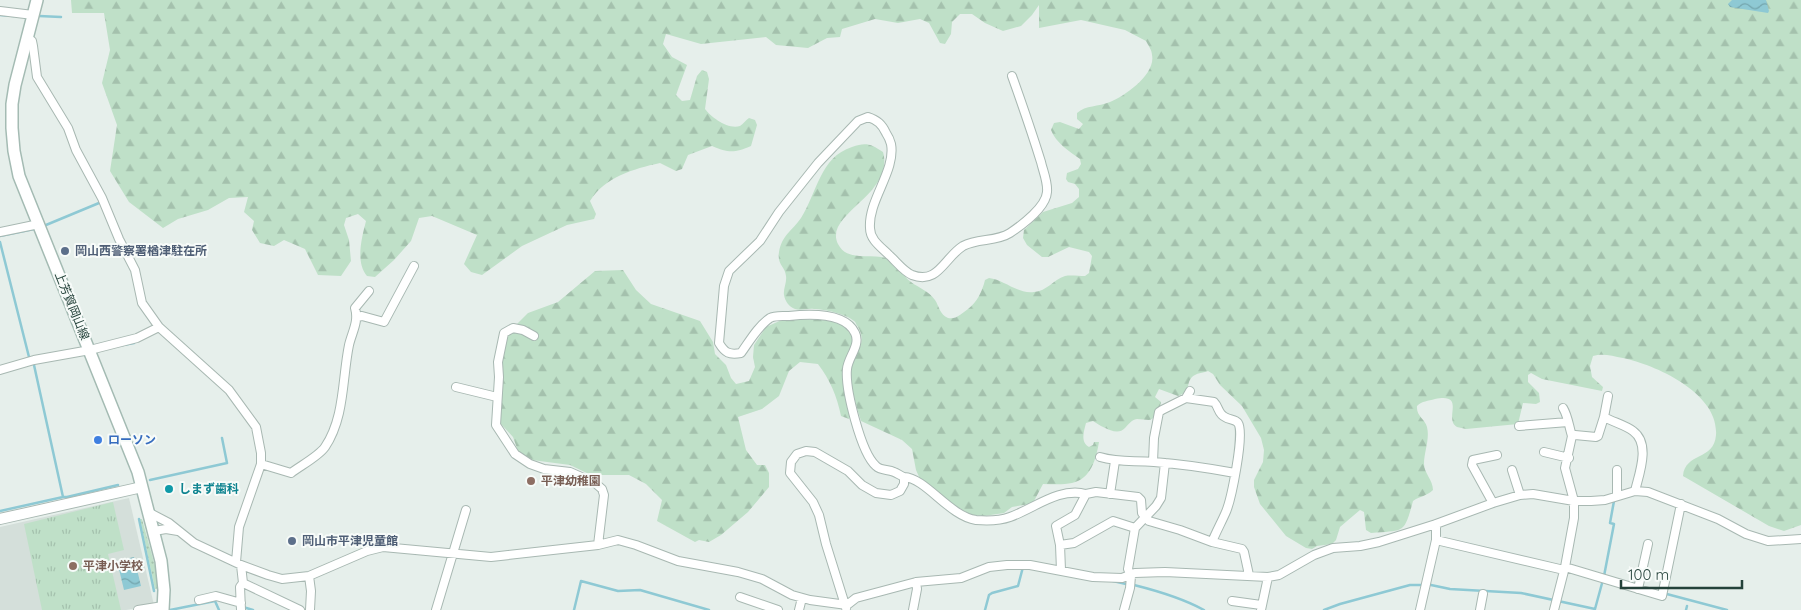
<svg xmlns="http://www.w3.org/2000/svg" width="1801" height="610" viewBox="0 0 1801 610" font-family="Quicksand,'Noto Sans JP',sans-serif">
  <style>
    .built { fill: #d4dfda }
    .grass { fill: url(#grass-dots) }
    .forest { fill: url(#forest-firs) }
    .park { fill: url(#park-tufts) }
    .water { fill: url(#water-waves) }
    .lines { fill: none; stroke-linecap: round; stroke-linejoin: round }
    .stream { stroke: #8ec9d4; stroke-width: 2.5 }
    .minor-casing { stroke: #a8b8b2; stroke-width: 10 }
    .tertiary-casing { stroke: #a8b8b2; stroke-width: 12 }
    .secondary-casing { stroke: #a4bbb3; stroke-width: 14 }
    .minor { stroke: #fff; stroke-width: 8 }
    .tertiary { stroke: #fff; stroke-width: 10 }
    .secondary { stroke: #fff; stroke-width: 11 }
    .service-dot { fill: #5c6f8a; stroke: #f7fbf9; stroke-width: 2 }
    .shop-dot { fill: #3f7fe0; stroke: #f7fbf9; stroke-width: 2 }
    .education-dot { fill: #8d6e63; stroke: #f7fbf9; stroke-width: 2 }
    .culture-dot { fill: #0f9aa8; stroke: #f7fbf9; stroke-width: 2 }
    .labels { text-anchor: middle; stroke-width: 4; stroke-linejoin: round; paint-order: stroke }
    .service-label { font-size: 12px; font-weight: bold; fill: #4e5e75; stroke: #f7fbf9; text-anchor: start }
    .street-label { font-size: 12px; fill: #24423a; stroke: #f7fbf9 }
    .shop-label { font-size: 12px; font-weight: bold; fill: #366cbe; stroke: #f7fbf9; text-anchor: start }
    .education-label { font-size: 12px; font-weight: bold; fill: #785e54; stroke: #f7fbf9; text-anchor: start }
    .culture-label { font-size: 12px; font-weight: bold; fill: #0d838f; stroke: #f7fbf9; text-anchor: start }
  </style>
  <defs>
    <pattern id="grass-dots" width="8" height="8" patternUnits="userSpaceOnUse" patternTransform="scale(1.25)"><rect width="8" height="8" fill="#bfe0c8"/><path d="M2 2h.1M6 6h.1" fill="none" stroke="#a4c1ad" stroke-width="1.8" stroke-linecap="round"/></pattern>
    <pattern id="forest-firs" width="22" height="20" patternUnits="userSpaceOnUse" patternTransform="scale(1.25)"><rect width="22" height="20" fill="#bfe0c8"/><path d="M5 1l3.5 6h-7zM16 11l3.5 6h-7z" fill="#a4c1ad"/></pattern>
    <pattern id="park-tufts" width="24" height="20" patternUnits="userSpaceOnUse" patternTransform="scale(1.25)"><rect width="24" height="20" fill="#bfe0c8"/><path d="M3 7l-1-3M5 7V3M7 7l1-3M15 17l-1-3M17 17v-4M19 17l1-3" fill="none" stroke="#a4c1ad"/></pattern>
    <pattern id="water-waves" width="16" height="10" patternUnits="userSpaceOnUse" patternTransform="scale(1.25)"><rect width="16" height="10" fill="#8ec9d4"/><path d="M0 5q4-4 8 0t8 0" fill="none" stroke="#74a5ad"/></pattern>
  </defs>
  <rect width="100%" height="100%" fill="#e6efeb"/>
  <path class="built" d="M129,498l25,107 -28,5h-126v-83z"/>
  <path class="grass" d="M140,519h2l13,47 3,23h-3z"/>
  <path class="forest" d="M71,0h1730v525l-17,6 -15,-5 -86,-50c2,-24 31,-15 33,-41 3,-42 -60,-70 -93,-77 -11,-2 -20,-5 -30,-2l-3,10 2,11 11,10 -1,4 -60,-12 -11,-6 -3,2v7l11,11 1,9 -4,2 -13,-1 -5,21 -52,5c-3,-1 -6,-1 -9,-2 -14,-8 10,-34 -22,-28 -7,2 -13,2 -18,7 -1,10 8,13 10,21 3,12 -3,25 -3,37 0,9 9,16 9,26 -6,6 -13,6 -20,11 -9,34 -9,29 -42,32l-5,-3 -2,-18 -4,-2 -20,17 -4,13 -4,4 -15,2 -5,3 -6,-1 -20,-12 -26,-32 -6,-17v-7l9,-18 1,-12 -3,-12 -19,-32 -22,-21 -7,-11 -5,-3c-5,2 -12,2 -16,6 -7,8 0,14 -14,19l-19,-7 -4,8 6,5c-1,6 -6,18 -12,18 -4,0 -8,-1 -12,-1 -6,1 -8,5 -12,9 -8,9 -24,-2 -32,-7l-7,2c-2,8 -6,19 3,24l4,-2 1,-3h5c-3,17 -8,37 -27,41 -9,2 -20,1 -29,1l-9,17 -4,3 -18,3 -8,6 -20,3 -12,-1 -24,-13 -28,-23 -4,-9 -4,-21 -10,-9 -41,-19c-5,-17 -11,-34 -10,-52 1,-17 18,-23 7,-42 -2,-2 -2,-5 -4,-6 -8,-7 -30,-12 -40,-12 -6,-1 -13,2 -19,0 -6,-2 -10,-8 -11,-14 -1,-6 3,-12 2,-19 -1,-10 -9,-11 -7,-24 3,-17 13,-21 22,-34 16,-25 19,-61 51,-71 14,-5 19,-3 31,5 12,43 -60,62 -45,92 10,20 37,7 53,16 9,5 12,17 20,22 8,6 18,9 24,18 4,6 5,15 13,18 8,2 14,-5 20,-9 9,-7 14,-17 17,-29l4,-2c16,2 28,16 45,14 13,-1 19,-12 31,-16 5,-1 14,0 20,0l4,-3 3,-17 -3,-4 -20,-5 -21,10h-6l-15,-12 -4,-7 1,-8 19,-18 29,-9 7,-6v-8l-4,-5 -7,-2 -2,-3 1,-6 11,-4 3,-5 -1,-5c-11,-8 -24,-16 -29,-29l3,-7 6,-1 19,7 4,-5 -6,-5v-6c9,-8 21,-6 33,-11 15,-6 46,-28 42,-47 0,-5 -4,-10 -6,-14l-21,-11 -44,-10 -42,8v-23l-7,10 -11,11 -18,5 -18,-8 -13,-9h-12l-8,8 -1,12 -6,10 -5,-1 -11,-20 -9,-4 -22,4 -23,-4 -33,10 -2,8 -13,1 -19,10 -32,-3 -10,-8 -65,7 -35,-10 -3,10 9,13 15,8 -11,30 6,6 8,-1 7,-24 5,-6 5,2 2,7 -4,30c6,8 23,21 35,17 3,-2 6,-6 9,-8l6,2 2,5 -6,21c-16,7 -23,7 -39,0l-24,9 -6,14 -6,2 -16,-8c-27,6 -55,14 -70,38l6,13 -2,5 -27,6 -45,21 -40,29 -11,-3 -7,-8 13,-29 -45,-19 -13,2 -8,23 -17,19 -19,17 -8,-1c-12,-14 -5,-39 -1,-55l-8,-7 -12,4 -2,7 5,15 2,21 -10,15 -23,-1 -13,-26 -21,-9 -10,6 -14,-3 -8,-13 2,-9 -10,-9 4,-15 -19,1 -21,12 -30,9 -15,9 -34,-26 -19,-31 7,-46 -15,-42 8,-33 -6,-37h-32z
    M623,270l13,20 15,14 49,17 13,21 2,12 11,11 5,13 5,6 13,-3 6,-14 -2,-10 1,-12 12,-18 18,-8 43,1 20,6 6,10 1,9 -7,13 4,55 -2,6 -8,-3c-4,-20 -11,-36 -23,-52l-18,-2 -11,9 -10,25 -17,13 -24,8 8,33 11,15h8l4,8v14l-21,25 -27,23 -12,7 -10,-2 -4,2 -38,-21 5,-21 -16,-16 -17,-9h-38l-21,-10 -38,-5 -14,-9 -5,-14 -13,-14 1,-62 6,-27 21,-21 30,-11 37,-31z"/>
  <path class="park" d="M113,502l11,48 -16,4 13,56h-79l-18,-86z"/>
  <path class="water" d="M1732,0h34l3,11 -1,2 -38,-6 -2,-3z
    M134,557l7,29 -17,4 -7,-29z"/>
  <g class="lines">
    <path class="stream" d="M0,15l14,1
      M39,16l22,1
      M46,225l53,-22
      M0,236l34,-7
      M0,242l29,115 5,8 29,132 -63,14
      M123,345l11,-2
      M150,480l77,-17 -5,-25
      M63,497h4l51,-12
      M139,519l15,72
      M1113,581l13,3
      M1134,585c24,6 48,13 70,25
      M1663,593l64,17
      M243,607l10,3
      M170,610l45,-9 4,9
      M574,610l7,-29 37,10 22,-1 69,20
      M985,610l4,-15 3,-2 26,-7 5,-19
      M1324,610l16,-6 70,-19h21l19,4 71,4 74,16 9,-33 10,-52 -4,-1 4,-22
      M1686,610l1,-4"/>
    <g class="minor-casing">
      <path id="minor" d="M0,11l33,4
        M28,38l4,3 1,5 4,31 31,51 8,22 26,48 17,41 16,31 7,33 17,24 70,63 27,37 5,26v11l-22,63 -3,35
        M0,232l39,-8
        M357,317l5,-1 22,6 30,-56
        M534,336l-11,-6 -10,-2 -9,5 -6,29 1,15 -3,48 19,29 15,10 14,5 26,3 25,11 7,6 2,6 -6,50
        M0,370l34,-10 56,-10 47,-12 22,-11
        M456,387l41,10
        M1186,398l28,4c5,5 4,12 11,15 4,3 10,2 13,6 7,10 -7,79 -13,91 -4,9 -9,18 -13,28
        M1563,408c5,8 6,19 9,28
        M1604,417c9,5 21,8 29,14 18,13 6,43 2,60
        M1519,426l49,-4
        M1544,452l25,6
        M1100,457c20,6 34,3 54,5 27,2 54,6 81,11
        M1153,462l1,-24 5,-26 3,-2 24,-12 4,-7
        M261,464l30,9c9,-7 28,-17 34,-26 20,-30 17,-68 24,-102 3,-13 10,-23 6,-37l14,-17
        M1512,470l8,25
        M904,477c22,1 45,39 72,43 12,1 23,1 34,-3 25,-9 49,-30 76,-23
        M1110,494l5,-33
        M1617,496v-26
        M1493,503l-21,-38 1,-5 24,-5
        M148,512l21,11 25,20 47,22 27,10 14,4 27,-3 58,-25 16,-4 108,10 107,-12 20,-5 18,5 42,16 60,11 24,7 30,16 18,5 37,5 9,-7 60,-16 45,-4 28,-11 18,-2h23l63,12 29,1 13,-5 30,-1 103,5 11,-2 35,-20 19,-7 27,-2 19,-4 57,-18 57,-21 27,-8 13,-1 41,7h17l14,-1 30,-9 13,1 70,27 28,15 22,7 33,-2
        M154,531l12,-2 12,2
        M1436,540l128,30
        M1060,545l14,-2 39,-22 22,7
        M241,565l2,18 -3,4 1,23
        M1565,567l97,29 19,-92
        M1061,570l-1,-25 -4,-19 19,-11 11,-21 10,-2 42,5 3,3 1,13 7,8 31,9 32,12 30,7 2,3 5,23
        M309,576l2,15 -1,19
        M243,583l57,27
        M1638,589l10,-45
        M740,597l38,13
        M199,600l17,-4 25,7
        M1232,601l29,4
        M846,608l-20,-64 -7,-29 -6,-13 -23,-29 1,-11 6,-8 9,-3 9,1 33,19 14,14 14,8 15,2 9,-4 4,-7v-7c-3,-1 -7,-4 -10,-5 -6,-3 -13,-1 -18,-6 -15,-13 -31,-77 -29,-97 1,-12 14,-24 8,-36 -10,-21 -47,-19 -66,-17 -6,0 -14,-1 -19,2 -12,8 -21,24 -29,35 -12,2 -16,0 -22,-10l5,-57 5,-15 31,-30 19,-29 39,-49 40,-42 10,-4c9,3 14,7 18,16 2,3 4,7 5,11 5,27 -23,56 -21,84 0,12 11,19 19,27 7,6 14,16 23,20 26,10 32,-17 51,-29 15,-8 33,-4 47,-13 12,-8 36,-26 37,-41 1,-10 -4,-21 -6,-30 -9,-29 -19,-58 -29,-86
        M138,610l25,-4
        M436,610l30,-100
        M799,610l3,-12
        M913,610l4,-21 -1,-7
        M1124,610l6,-22 1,-12 -3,-7 7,-41 21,-22 5,-8 4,-35
        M1261,610l7,-33
        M1420,610l16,-70v-16
        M1480,610l3,-16
        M1554,610l11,-43 9,-49v-17l-9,-33 7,-32 3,-1 21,2 2,-1 6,-19 4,-21"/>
    </g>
    <g class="tertiary-casing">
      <path id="tertiary" d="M0,519l142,-32"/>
    </g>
    <g class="secondary-casing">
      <path id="secondary" d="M37,0l-22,85 -3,19v24l2,23 5,25 119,296 23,89 3,29 -1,20"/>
    </g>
    <use href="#minor" class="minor"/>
    <use href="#tertiary" class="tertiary"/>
    <use href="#secondary" class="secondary"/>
  </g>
  <g class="service-dot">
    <circle cx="65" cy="251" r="5"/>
    <circle cx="292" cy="541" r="5"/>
  </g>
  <circle class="shop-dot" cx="98" cy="440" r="5"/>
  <g class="education-dot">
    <circle cx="531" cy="481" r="5"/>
    <circle cx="73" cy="566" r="5"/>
  </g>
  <circle class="culture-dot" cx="169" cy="489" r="5"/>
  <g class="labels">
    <g class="service-label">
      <text x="75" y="255">岡山西警察署楢津駐在所</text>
      <text x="302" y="545">岡山市平津児童館</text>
    </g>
    <g class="street-label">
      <text transform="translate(72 306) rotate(68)" y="4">上芳賀岡山線</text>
    </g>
    <g class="shop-label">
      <text x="108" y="444">ローソン</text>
    </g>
    <g class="education-label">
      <text x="541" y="485">平津幼稚園</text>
      <text x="83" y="570">平津小学校</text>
    </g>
    <g class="culture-label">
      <text x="179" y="493">しまず歯科</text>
    </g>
  </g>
  <path d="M1621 580v8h121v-8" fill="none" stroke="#24423a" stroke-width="2.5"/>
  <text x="1628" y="580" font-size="15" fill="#24423a" stroke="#f7fbf9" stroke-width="4" paint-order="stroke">100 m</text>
</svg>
